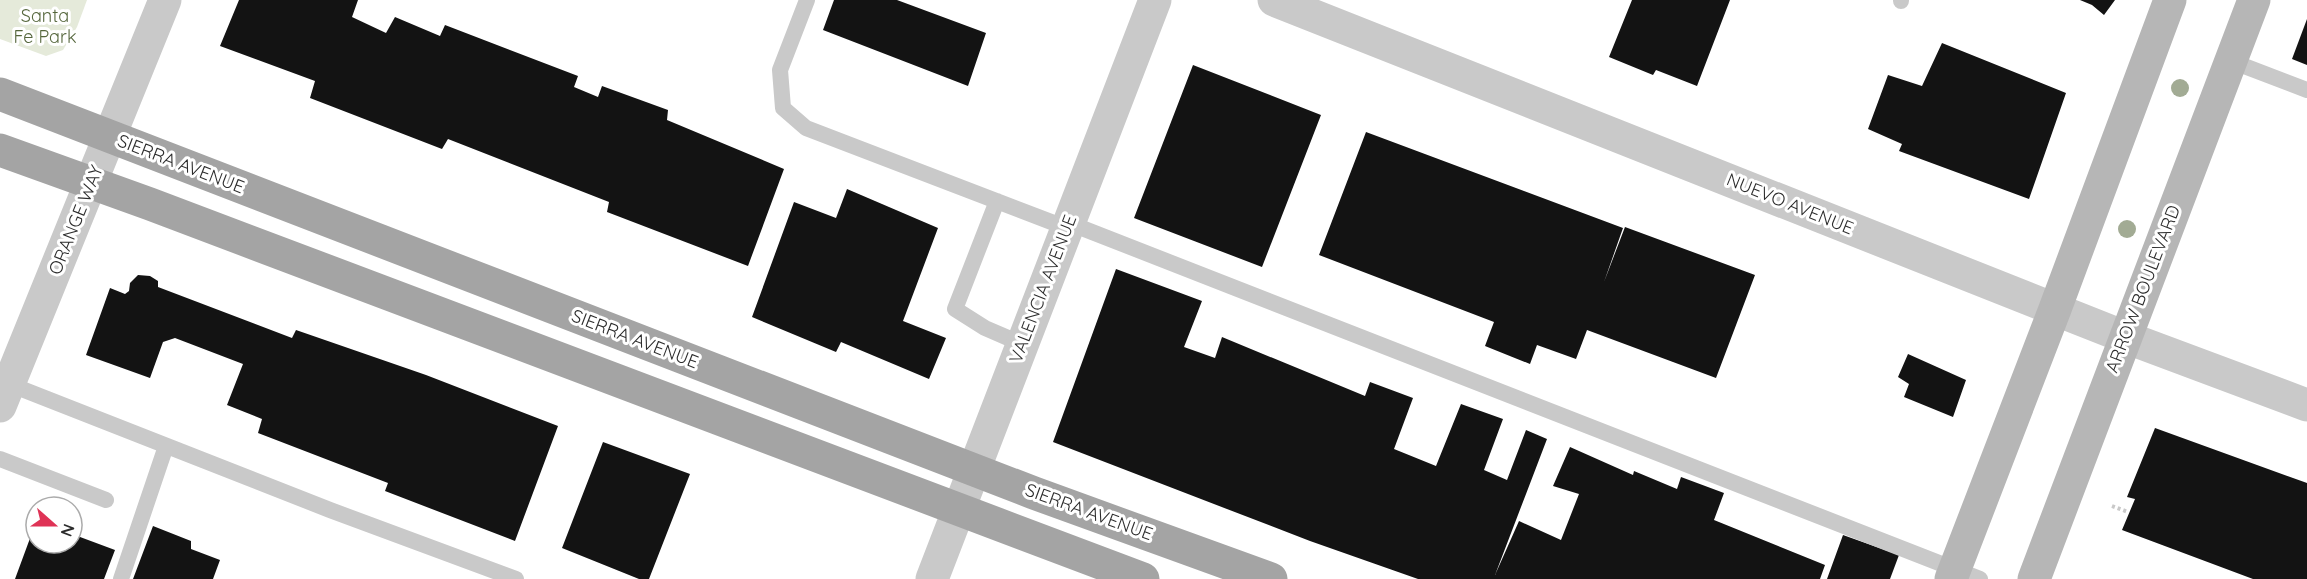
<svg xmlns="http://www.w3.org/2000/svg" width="2307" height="579" viewBox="0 0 2307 579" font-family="Quicksand,sans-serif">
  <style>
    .green { fill: #e5eada }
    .building { fill: #131313 }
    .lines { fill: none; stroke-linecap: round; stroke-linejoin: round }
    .path { stroke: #c9c9c9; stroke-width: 4; stroke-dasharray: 3 3; stroke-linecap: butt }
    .service { stroke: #c9c9c9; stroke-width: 16 }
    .minor { stroke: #c9c9c9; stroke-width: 33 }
    .tertiary { stroke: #c9c9c9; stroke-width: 33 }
    .secondary { stroke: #b6b6b6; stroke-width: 33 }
    .primary { stroke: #a4a4a4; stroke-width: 33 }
    .tree { fill: #a2ab94 }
    .labels { text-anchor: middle; stroke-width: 6; stroke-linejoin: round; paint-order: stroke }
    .park-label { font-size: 18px; fill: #55663c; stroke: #fff }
    .street-label { font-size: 18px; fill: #2c2c2c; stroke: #fff }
  </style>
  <rect width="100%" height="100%" fill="#fff"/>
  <path class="green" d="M0,0h87l-10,27 -14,23 -17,6 -46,-17z"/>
  <path class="building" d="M239,0h119l-6,17 34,16 9,-16 45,19 5,-11 133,51 -4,11 24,10 4,-11 66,24 -1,10 117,49 -36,97 -141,-54 2,-10 -161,-63 -6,10 -132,-51 5,-17 -95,-35z
    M834,0h63l89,33 -18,53 -145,-56z
    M1632,0h98l-33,86 -41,-16 -3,5 -44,-18z
    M2080,0h35l-11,15 -12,-10z
    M2307,19v46l-15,-6z
    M1942,43l124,50 -37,106 -130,-48 3,-7 -34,-15 20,-54 34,11z
    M1193,65l128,50 -59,152 -128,-49z
    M1366,132l257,96 -19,54 21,-55 130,48 -39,103 -129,-48 -11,29 -39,-14 -7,19 -45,-18 9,-24 -175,-67z
    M847,189l91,39 -35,93 43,17 -17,41 -88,-37 -5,10 -84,-35 42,-115 42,16z
    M1116,269l86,32 -18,46 31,11 7,-21 143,59 5,-14 43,16 -19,51 42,17 25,-62 42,15 -19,51 23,10 19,-50 21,9 -52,136 24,-54 42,19 18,-46 -26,-8 17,-39 63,28 1,-4 43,18 4,-12 43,16 -10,27 111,45 -5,14h-402l-108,-38 -257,-99z
    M138,275l12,1 8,5v6l134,51 4,-8 130,45 132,51 -43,115 -130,-50 3,-8 -130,-50 4,-14 -35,-14 16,-41 -68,-26 -12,4 -13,36 -64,-23 24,-67 15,6 4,-3 1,-8z
    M1908,354l58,26 -13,37 -49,-20 5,-13 -11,-7z
    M2155,428l152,55v96h-54l-131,-49 13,-31 -8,-2z
    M603,442l87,32 -41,105h-10l-77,-31z
    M36,522v21h36v-9l43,16 -11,29h-89z
    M153,526l38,15v8l29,11 -7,19h-80z
    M1843,535l56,20 -9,24h-63z"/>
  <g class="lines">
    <path class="path" d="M2112,506l16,6"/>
    <path class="service" d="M807,0l-27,70 3,38 23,20 261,100
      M1901,1v-1
      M2231,61l76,29
      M997,201l-42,108 30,19 37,16
      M1069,223l911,356
      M9,384l321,126 186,69
      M0,459l106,41
      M121,579l45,-133"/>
    <path class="minor" d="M1274,0l851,337 182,68
      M932,579l223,-579"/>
    <path class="tertiary" d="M0,406l165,-406"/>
    <path class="secondary" d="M1951,579l104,-270 115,-309
      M2034,579l220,-579"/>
    <path class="primary" d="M0,94l1034,399 237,86
      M0,150l150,54 993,375"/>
  </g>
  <g class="tree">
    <circle cx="2180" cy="88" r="9"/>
    <circle cx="2127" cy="229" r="9"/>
  </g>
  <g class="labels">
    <g class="park-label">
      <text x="45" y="22">Santa<tspan x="45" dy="21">Fe Park</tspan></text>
    </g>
    <g class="street-label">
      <text transform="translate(181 164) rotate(21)" y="6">SIERRA AVENUE</text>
      <text transform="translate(1790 204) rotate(22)" y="6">NUEVO AVENUE</text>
      <text transform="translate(76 220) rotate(-68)" y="6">ORANGE WAY</text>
      <text transform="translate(1043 289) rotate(-69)" y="6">VALENCIA AVENUE</text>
      <text transform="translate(2143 289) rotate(-69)" y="6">ARROW BOULEVARD</text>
      <text transform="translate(635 339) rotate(21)" y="6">SIERRA AVENUE</text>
      <text transform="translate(1089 512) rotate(20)" y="6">SIERRA AVENUE</text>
    </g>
  </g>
  <g transform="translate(54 525) rotate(111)"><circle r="28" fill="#ffffff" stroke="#ababab" stroke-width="1.5"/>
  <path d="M0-4.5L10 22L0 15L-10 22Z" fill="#df3356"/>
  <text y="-9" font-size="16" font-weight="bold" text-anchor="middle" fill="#2c2c2c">N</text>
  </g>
</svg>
